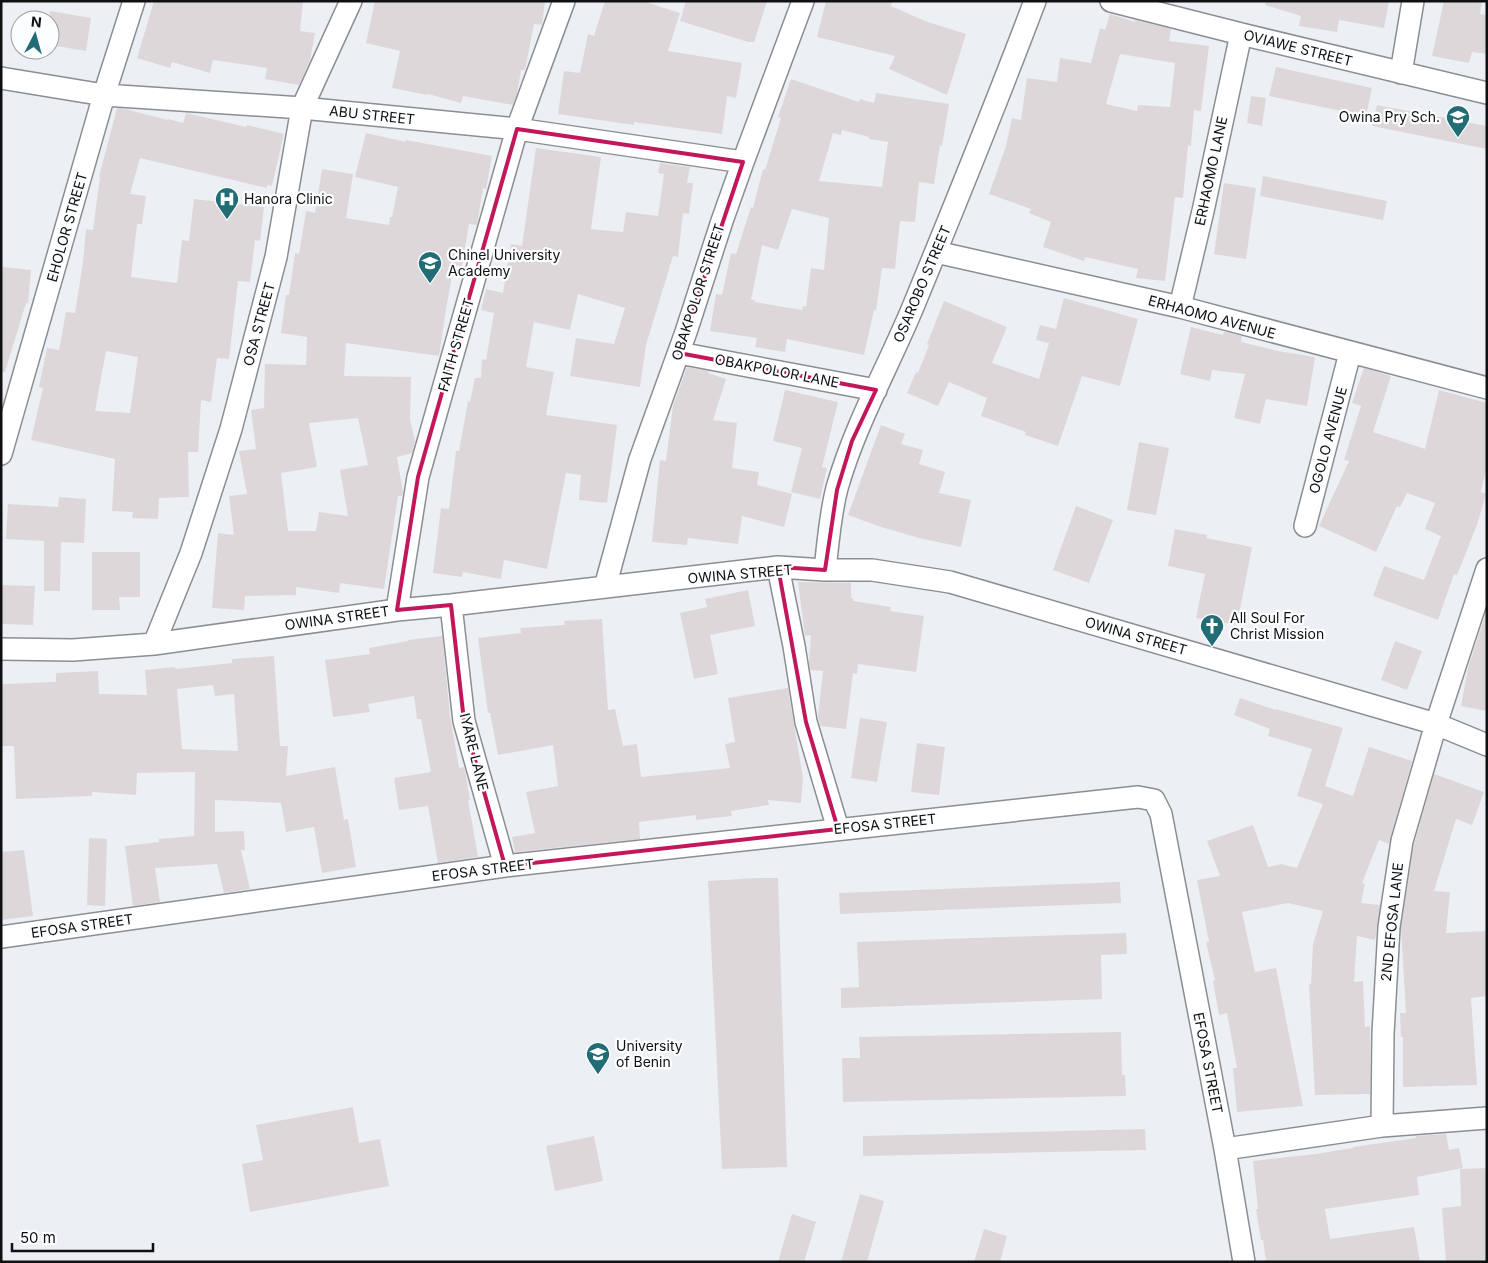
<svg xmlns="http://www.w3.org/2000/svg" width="1488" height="1263" viewBox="0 0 1488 1263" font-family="Inter,sans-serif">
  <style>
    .building { fill: #ded7d9; fill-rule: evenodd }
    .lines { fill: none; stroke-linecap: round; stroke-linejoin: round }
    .street-casing { stroke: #8a8e93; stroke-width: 24 }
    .street { stroke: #fff; stroke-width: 21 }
    .marked { fill: none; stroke: #c2185b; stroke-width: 4; stroke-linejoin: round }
    .labels { text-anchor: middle; stroke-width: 4.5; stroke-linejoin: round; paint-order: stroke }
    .street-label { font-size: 14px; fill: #0f1012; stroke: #fcfdfe }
    .poi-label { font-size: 14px; fill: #0f1012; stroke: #fcfdfe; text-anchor: start }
  </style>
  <rect width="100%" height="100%" fill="#ecf0f5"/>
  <path class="building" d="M154,1h149l-3,30 15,2 -5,27 -11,25 -34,-6 2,-11 -54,-8 -3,13 -38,-11 -2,6 -33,-10z
    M375,1h170l-3,24 -8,-1 -9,46h-4l-4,24 -4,11 -50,-9 -2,7 -33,-9 -1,1 -35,-7 8,-37 -34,-8z
    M605,1h37l38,12 -12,38 74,12 -6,35 -9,-2 -5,38 -88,-12v3l-76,-11 6,-43 16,2 8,-39 6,2z
    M686,1h81l-13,41h-6l-68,-21z
    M826,1h66l-1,5 34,15 41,13 -19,61 -58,-26 6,-13 -78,-19z
    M1266,1h123l-5,27 -45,-8 -2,12 -38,-6 2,-10 -36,-11z
    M1444,1h38l-2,13 7,1v39l-15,-2 -3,11 -37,-7z
    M50,11l41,7 -5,33 -36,-6z
    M1110,14l25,8v-2l36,9 -2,12 40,5 -8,65 -7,-1 -3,36 -3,-1 -5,53 -8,-1 -10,84 -29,-3 2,-9 -53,-12 -1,4 -41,-14 8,-25 -22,-9 2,-4 -42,-15 17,-48 6,-28 9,2 6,-42 30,4 3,-24 31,5 9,-35 5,2zM1120,54l55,9 -5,44 -32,-2 -1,6 -31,-7z
    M1276,67l96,21 -6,28 -97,-20z
    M791,79l68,23 1,-3 14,4 2,-10 73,11 -7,42 -2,-1 -6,39 -15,-2 -4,40 -15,-1 -5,48 -13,-1 -6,43 -2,-1 -10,45 -77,-16 -2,13 -30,-5 2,-9 -47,-7 6,-37 6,1 9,-42 5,1 15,-47 2,1 10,-39 2,1 16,-52 -3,-1zM842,130l27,7v2l19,3 -6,45 -63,-6 14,-48 8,2zM792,209l37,9 -5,52 -13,-2 -5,39 -3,-1 -1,4 -47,-8v-2h-4l11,-55 16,5z
    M1251,96l15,2 -4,28 -15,-3z
    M1377,105l110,21v23l-115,-23z
    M117,108l8,1 43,11v-1l15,4 3,-10 60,14 1,-2 37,9 -12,52 -5,-1v3l-127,-30 -10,36 16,2 -4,28h-5l-6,53 46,6 5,-43 7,1 5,-42 70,8 -4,34 -5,-1 -5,42 -12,-1 -9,78 -12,-1 -6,44 -10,-2 -3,52h-10l1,45 -30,1 -1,21 -26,-1 1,-6 -21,-1 3,-52 -84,-19 12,-52 -4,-1 8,-39 12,2 7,-38 9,1 8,-51 3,-33 7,1 7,-53h-1zM106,351l32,6 -8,56 -35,-2z
    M366,133l40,9v-2l86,16 -6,33 -3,-1 -6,37 -8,-1 -7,42 -8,-1 -8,44 -7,47 -93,-13 -2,33 67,1 -1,43 5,21 -3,12 -15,4 6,36 -1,3h-4l-14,93 -44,-6 -1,10 -43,-6v8l-51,1 -1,14 -32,-2 6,-75 16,2 -5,-39 18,-2 -8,-43 17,-2 -5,-39 13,-2 1,-44 41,1 1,-28 -26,-4 5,-38h3l6,-42 4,1 7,-43 9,2 7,-44 31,5 -7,44 43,7 1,-8h2l6,-30 -43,-10zM358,418l10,47 -28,5 8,46 -29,-4 -3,19h-28l-7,-58 36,-6 -8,-44z
    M536,148l65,9 -10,72 32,3 3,-20 32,4 6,-42 -6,-1 2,-10 30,4 -3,16h6l-4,31 -6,-1 -5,44 -5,-1 -27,89 -6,42 -70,-11 6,-38 38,6 11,-36 -47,-14 -8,36 -36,-8 -8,45 28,5 -8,43 71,10 -10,78 -28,-3 2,-25 -15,-2 -19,96 -43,-9 -3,19 -38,-7 -1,5 -29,-4 8,-65 8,1 7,-58h3l9,-50 2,1 5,-24h6l1,-19 4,1 8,-47 -13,-3 5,-21 17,4 8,-49 11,2z
    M1263,176l124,25 -4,19 -123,-24z
    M1224,183l32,5 -10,71 -32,-5z
    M3,267l28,3 -3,33h-2l-21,69h-4v-88z
    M1064,298l74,21 -18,67 -38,-10 -24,70 -33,-11 1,-3 -45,-16 6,-18 -38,-16 -11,24 -31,-13 9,-21 2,1 11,-28 -2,-1 17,-43 63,26 -15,36 47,16 10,-36 -13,-3 4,-15 16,4z
    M1191,327l32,8 1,-3h2l16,4 -1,6 37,9 37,6 -8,49 -41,-7 -6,25 -26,-6 11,-44 -33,-4 -2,11 -30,-7z
    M687,367l22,4 -1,2 18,6 -13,41 24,3 -5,45 27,4 -2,13 35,9 -8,33 -42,-11 -4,28 -50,-6 -1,7 -35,-3 8,-82 6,1 7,-55z
    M1364,368l27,8 -18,56 52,17 14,-59 48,13v62l-6,27 5,2 -9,31 -20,50 -3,-1 -16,46 -65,-24 11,-30 40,14 17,-44 -16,-7 10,-26 -28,-10 -7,14 -3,-1 -21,46 -57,-26 30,-65 -5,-1 17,-54 -9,-3z
    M785,390l53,12 -16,65 5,1 -7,31 -29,-7 11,-44 -29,-7z
    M881,425l24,9 -4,10 22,6 -4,14 26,8 -6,21 32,7 -10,47 -42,-9 -41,-12 -30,-11z
    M1139,442l30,6 -13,67 -29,-5z
    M59,497l27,2 -2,44 -23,-1 -1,49h-16v-50l-38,-2 2,-35 50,3z
    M1076,506l37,14 -24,63 -36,-13z
    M1175,529l32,6 -1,3 46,9 -15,78 -41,-7 9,-44 -37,-8z
    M92,552h48v45h-21l1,13h-28z
    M798,582l53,1v15h2v3l38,6 -1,4 34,5 -8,56 -58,-8 -1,10 -4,-1 -7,56 -26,-3 -2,-10 5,-45 -13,-1 -1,-7 2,-28 -6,1z
    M1,585l34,1 -2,39 -32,-1z
    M748,590l7,36 -45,9 8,39 -24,5 -14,-66 27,-6 -2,-8z
    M1487,610v101l-26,-5 7,-38z
    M602,619l6,91 7,-1 8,37 14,-2 4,33 89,-9 -5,-24 10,-2 -7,-44 60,-10 15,90 -2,25 -33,-3 1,5 -38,6 1,5 -36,4v-5l-57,7 1,17 -125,13 -3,-15 23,-4 -9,-41 32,-6 -5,-41 -55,10 -8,-42h-2l-10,-75 43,-5 -1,-5 45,-3 -1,-4z
    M442,636l8,79 9,53 5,-1 1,3 5,30h-2l10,57 -40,6 -10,-57 -29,4 -5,-32 37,-6 -10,-53h-4l-3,-23 -46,8 2,8 -37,5 -8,-57 45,-6 -1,-6 39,-7v-1z
    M1395,641l27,10 -15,39 -26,-10z
    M274,656l6,90h8l-2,30 49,-9 9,53 4,-1 8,48 -34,6 -8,-46 -28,5 -5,-29 -66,-3v32l29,-1 1,19h-4l9,39 -26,4 -7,-29 -62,4 5,34 -27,4 -8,-60 34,-4v-3l35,-3 1,-64 -58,1 -1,22 -44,-3v4l-76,3 -2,-53h-13v-62l55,-2v-9l42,-2 1,23 48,1 -2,-25 30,-3 1,2 56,-6v-4zM213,685l2,11 19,-2 4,57 -56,-2 -5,-60z
    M1240,698l36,12v-1l67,19 -18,58 28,10 16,-49 43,14 -23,83 -10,-4 -17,43 3,1 -4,19 19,2 -5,35 -18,-4 -3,46 9,-1 2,46 5,-1v68l-55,1 -6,-111h2l2,-40 10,-33 -35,-8 -46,9 13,60 21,-4 27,138 -66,6 -4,-44h4l-10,-55 -8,2 -6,-34 2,-1 -9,-38h3l-12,-62 23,-4 -13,-35 46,-16 15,42 13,-3 16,4 26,-64 -26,-8 15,-47 -44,-13 2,-7 -36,-14z
    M860,718l27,4 -10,60 -26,-4z
    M917,743l28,4 -6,48 -28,-3z
    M1434,774l50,18 -12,33 -16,-6 -22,72 16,1 -4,41 41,-2v65l-16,2 6,87 -74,2v-50h-2l-1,-24h6l-5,-85 13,-84z
    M89,838l18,1 -2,67 -18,-1z
    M24,850l9,66 -32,4v-68z
    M757,878h21l9,289 -65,2 -14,-288z
    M1120,882l1,21 -281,11 -1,-21z
    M1126,933l1,21 -26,1 1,44 -261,9v-20l18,-1 -2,-45z
    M1121,1032l1,43h3l1,21 -283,6 -1,-44h18l-1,-21z
    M353,1107l6,36 21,-4 9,47 -139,26 -8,-48 21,-4 -7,-35z
    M1145,1129l1,21 -283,6v-20z
    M1446,1134l3,16 10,-2 4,20 -46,9 2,18 -94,14 5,30 84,-12 6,35h-154l-3,-22h-2l-5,-31h2l-5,-48 63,-7 37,-6v-1l63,-9v-2h2z
    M594,1136l9,45 -48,10 -9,-45z
    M1487,1168v94h-41l-4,-54 19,-2 -1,-37z
    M860,1194l24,7 -17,61h-26z
    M792,1214l24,8 -12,40h-26z
    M984,1229l23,7 -7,26h-26z"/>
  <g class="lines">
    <g class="street-casing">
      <path id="street" d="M1111,1l130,33 246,59
        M1401,73l12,-72
        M1,78l103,17 198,13 215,21 226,33
        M936,252l244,55 307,81
        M1180,307l23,-96 38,-177
        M679,353l197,37
        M1,454l103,-359 30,-94
        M1305,526l45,-173
        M778,567l16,79 12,76 32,107
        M825,570c3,-27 5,-55 12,-82 18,-63 51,-121 76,-181 42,-102 83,-203 122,-306
        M605,587l35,-128 46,-127 36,-111 21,-59 60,-161
        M451,605l13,116 41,145
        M397,610l21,-133 99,-348 47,-128
        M154,644l37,-91 40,-124 45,-172 26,-149 49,-107
        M1,649l72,1 81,-6 243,-34 54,-5 327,-38 47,3h47l78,12 486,142 51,21
        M1,937l504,-71 633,-69 16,3 7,14 64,335 19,113
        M1382,1126l1,-92 6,-107 13,-86 34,-117 51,-155
        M1225,1149l157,-23 105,-8"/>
    </g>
    <use href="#street" class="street"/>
  </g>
  <path class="marked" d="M517,129l226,33 -64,191 197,37 -24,51 -15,49 -12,80 -47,-3 28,155 32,107 -333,37 -41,-145 -13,-116 -54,5 21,-133z"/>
  <defs>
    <g id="school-pin" transform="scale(1.25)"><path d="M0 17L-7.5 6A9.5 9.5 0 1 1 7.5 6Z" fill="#226c76" stroke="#fcfdfe"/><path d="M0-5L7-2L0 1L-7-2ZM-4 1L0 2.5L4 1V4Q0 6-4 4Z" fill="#fff"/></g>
    <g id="hospital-pin" transform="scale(1.25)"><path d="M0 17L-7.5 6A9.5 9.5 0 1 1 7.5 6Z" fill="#226c76" stroke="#fcfdfe"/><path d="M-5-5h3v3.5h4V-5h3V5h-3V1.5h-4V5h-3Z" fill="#fff"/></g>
    <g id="church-pin" transform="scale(1.25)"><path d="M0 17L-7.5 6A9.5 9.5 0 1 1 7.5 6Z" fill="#226c76" stroke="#fcfdfe"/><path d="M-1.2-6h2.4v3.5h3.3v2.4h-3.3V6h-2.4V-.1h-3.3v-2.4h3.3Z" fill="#fff"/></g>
    <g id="university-pin" transform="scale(1.25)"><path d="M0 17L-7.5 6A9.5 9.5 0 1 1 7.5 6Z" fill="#226c76" stroke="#fcfdfe"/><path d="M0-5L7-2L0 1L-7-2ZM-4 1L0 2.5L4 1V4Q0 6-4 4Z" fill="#fff"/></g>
  </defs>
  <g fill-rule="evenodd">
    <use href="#school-pin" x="1458" y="117"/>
    <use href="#hospital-pin" x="227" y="199"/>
    <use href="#school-pin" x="430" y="263"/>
    <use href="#church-pin" x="1212" y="626"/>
    <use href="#university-pin" x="598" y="1054"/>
  </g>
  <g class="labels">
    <g class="street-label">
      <text transform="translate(1298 48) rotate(14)" y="5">OVIAWE STREET</text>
      <text transform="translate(372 115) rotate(6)" y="5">ABU STREET</text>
      <text transform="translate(1211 171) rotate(-78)" y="5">ERHAOMO LANE</text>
      <text transform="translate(67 227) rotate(-74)" y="5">EHOLOR STREET</text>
      <text transform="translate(922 284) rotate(-67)" y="5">OSAROBO STREET</text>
      <text transform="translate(698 292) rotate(-72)" y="5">OBAKPOLOR STREET</text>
      <text transform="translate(1212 317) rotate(15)" y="5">ERHAOMO AVENUE</text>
      <text transform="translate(259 324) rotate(-75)" y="5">OSA STREET</text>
      <text transform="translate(456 345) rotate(-74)" y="5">FAITH STREET</text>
      <text transform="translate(777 371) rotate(11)" y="5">OBAKPOLOR LANE</text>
      <text transform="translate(1328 440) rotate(-75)" y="5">OGOLO AVENUE</text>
      <text transform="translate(740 574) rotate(-5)" y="5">OWINA STREET</text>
      <text transform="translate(337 618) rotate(-8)" y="5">OWINA STREET</text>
      <text transform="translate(1136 636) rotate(16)" y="5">OWINA STREET</text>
      <text transform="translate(474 752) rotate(76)" y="5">IYARE LANE</text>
      <text transform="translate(885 824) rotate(-6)" y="5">EFOSA STREET</text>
      <text transform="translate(483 870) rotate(-7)" y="5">EFOSA STREET</text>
      <text transform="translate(1392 922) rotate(-84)" y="5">2ND EFOSA LANE</text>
      <text transform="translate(82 926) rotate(-8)" y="5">EFOSA STREET</text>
      <text transform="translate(1208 1063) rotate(79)" y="5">EFOSA STREET</text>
    </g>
    <g class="poi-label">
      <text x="1440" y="122" text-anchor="end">Owina Pry Sch.</text>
      <text x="244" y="204">Hanora Clinic</text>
      <text x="448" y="260">Chinel University<tspan x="448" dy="16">Academy</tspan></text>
      <text x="1230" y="623">All Soul For<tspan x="1230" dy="16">Christ Mission</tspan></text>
      <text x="616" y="1051">University<tspan x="616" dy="16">of Benin</tspan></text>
    </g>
  </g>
  <rect width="1488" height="1263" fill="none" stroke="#0f1012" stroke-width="5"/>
  <g transform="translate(35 35) rotate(6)"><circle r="24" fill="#fcfdfe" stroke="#9d9ea0"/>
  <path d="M0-4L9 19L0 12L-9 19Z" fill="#226c76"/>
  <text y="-8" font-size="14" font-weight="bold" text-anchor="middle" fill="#0f1012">N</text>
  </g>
  <path d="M12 1243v8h141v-8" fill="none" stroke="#0f1012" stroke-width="2.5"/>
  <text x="20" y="1243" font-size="15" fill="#0f1012" stroke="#fcfdfe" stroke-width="4" paint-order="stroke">50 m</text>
</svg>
